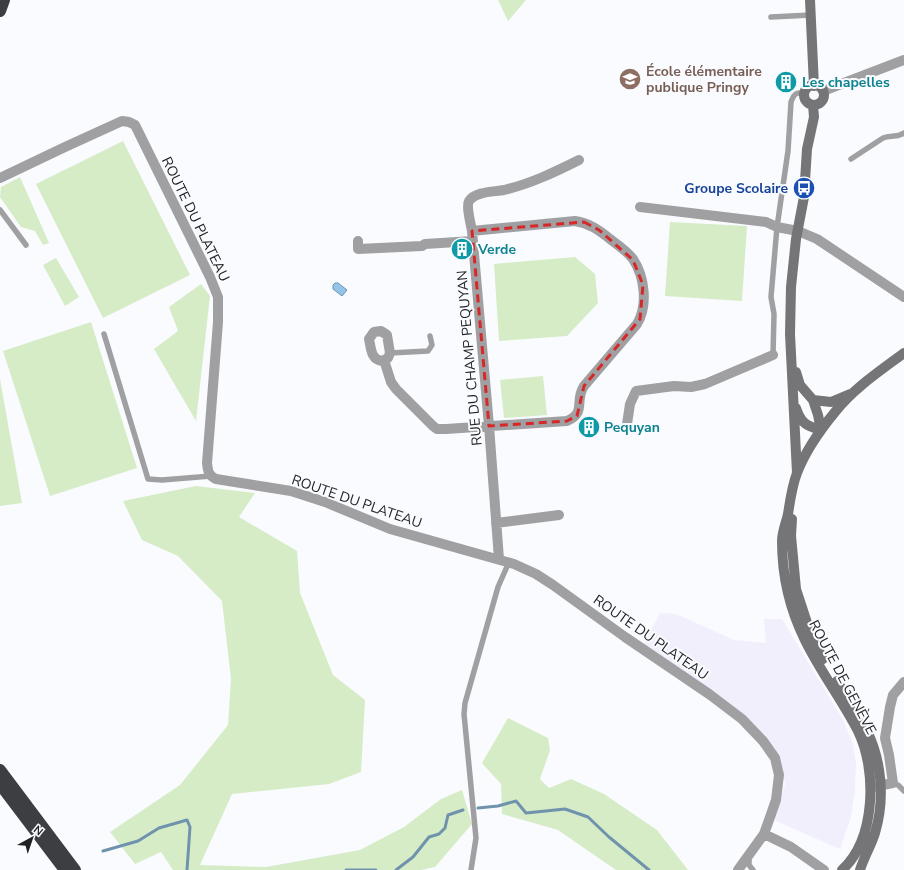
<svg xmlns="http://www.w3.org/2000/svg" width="904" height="870" viewBox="0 0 904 870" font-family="'Nunito Sans',sans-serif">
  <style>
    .industrial { fill: #f2effd }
    .green { fill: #d6ecc6 }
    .water { fill: #93c4e9; stroke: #7093ad }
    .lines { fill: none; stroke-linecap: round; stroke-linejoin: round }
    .stream { stroke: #7093ad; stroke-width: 3 }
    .lane { stroke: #a0a0a2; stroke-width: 5.5 }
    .street { stroke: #a0a0a2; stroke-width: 10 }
    .secondary { stroke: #757577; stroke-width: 10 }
    .highway { stroke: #3d3e41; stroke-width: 12 }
    .marked { fill: none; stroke: #d62828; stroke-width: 3; stroke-dasharray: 8 5; stroke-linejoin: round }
    .labels { text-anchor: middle; stroke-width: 4; stroke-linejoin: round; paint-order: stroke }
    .education-label { font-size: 14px; font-weight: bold; fill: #785e54; stroke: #f9fbff; text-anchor: start }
    .culture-label { font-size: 14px; font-weight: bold; fill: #0d838f; stroke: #f9fbff; text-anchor: start }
    .transit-label { font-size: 14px; font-weight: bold; fill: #164399; stroke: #f9fbff; text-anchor: end }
    .street-label { font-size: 14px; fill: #1f2021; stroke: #f9fbff }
  </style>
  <rect width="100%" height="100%" fill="#f9fbff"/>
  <path class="industrial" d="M660,613l16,1 58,26 32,3 -2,-24h18l61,101 10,24 3,19 -1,26 -4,28 -11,32 -66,-29 11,-35 -2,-17 -12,-25 -24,-25 -103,-74z"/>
  <path class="green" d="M498,0h28l-18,21z
    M123,141l67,134 -87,43 -67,-134z
    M20,177l29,66 -6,2 -8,-14 -14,-4 -21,-30 1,-10z
    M670,222l77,4 -5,75 -77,-5z
    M575,257l20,17 3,29 -31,33 -68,5 -5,-77z
    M56,258l23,39 -14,9 -22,-41z
    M201,284l9,12 -14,125 -42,-72 24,-18 -9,-24z
    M91,322l46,146 -87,28 -47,-145z
    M543,376l4,39 -43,3 -4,-38z
    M0,379l22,124 -22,3z
    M196,486l59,7 -16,24 58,34 3,42 33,82 32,25 -4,72 -32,12 -97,10 -32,71 66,2 94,-17 44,-23 37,-28 21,-9 10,34 -37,43 -14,3h-248l-12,-18 -26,12 -25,-32 70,-47 48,-60 3,-46 -9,-78 -44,-45 -36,-16 -19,-39z
    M508,718l40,20 2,12 -10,29 9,9 22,-9 33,15 53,36 31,40h-72l-58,-40 -56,-16 -1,-30 -19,-21z"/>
  <path class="water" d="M335,283h3l9,7 -5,6 -9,-7v-4z"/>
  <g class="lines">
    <path class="stream" d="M478,808l20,-2 18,-5 10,12 39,-4 23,8 21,20 40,33
      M103,851l35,-10 21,-13 28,-8 3,7 -3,43
      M346,870h30
      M396,870l17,-13 16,-20 10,-3 6,-6 3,-13 15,-5"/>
    <path class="lane" d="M771,17l40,-2
      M851,159l32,-21c8,-3 13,0 21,-5
      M0,210l26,35
      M104,334l44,145 14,1 49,-4
      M390,353l38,-2 4,-6 -2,-9
      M773,355l1,-41 -3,-17 6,-70 11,-76 3,-49c3,-8 5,-10 13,-9
      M893,783l5,2 6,6
      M749,857v8l4,5
      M471,870l5,-32 -12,-124 1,-11 33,-116 11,-25"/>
    <path class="street" d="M823,91l81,-31
      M0,178l65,-31 57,-26 7,1 6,3 75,152 8,20v25l-11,141c1,8 1,12 9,16l75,12 34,11 65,27 124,35 22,10 17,11 72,52 84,57 33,25 21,22 12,17 4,17 -3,25 -12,34 -26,36
      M640,207l126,15 11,5 21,4 19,8 87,58
      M358,241v8l64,-3 3,-2 48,-3
      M381,331l6,4 3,18 -2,5 -6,3c-11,-1 -11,-13 -13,-22l5,-7z
      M384,360l7,22 5,7 37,37 4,3h9l121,-8c20,-9 7,-20 17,-35l53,-62c11,-18 8,-47 -4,-65 -6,-8 -15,-14 -23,-20 -11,-9 -21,-16 -35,-18l-103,10
      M627,424l3,-20 6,-13 38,-5 17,1 14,-3 68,-29
      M496,523l63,-8
      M499,559l-10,-133 -17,-195c-1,-6 -6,-25 -3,-30 7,-10 25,-9 35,-11 26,-6 51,-18 75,-30
      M872,787l21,-4 -4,-28 -4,-17 5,-31 3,-12 11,-13
      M764,834l27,13 33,23"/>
    <path class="secondary" d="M810,0l4,86
      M804 95a10 10 0 1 1 20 0a10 10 0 1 1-20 0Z
      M796,372l4,13 13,15 5,15 3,15
      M813,400l18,2 19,-8
      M796,408c5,15 10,18 25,22
      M797,473l-7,-139 1,-47 5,-48 8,-42 3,-48 7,-32 -1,-12
      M792,519l-1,17 5,53 15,46 12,24
      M837,681c10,17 21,33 30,50 15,31 18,69 8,102 -4,13 -11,24 -15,37
      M842,870c34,-31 35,-100 16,-139 -16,-31 -38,-60 -53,-91 -15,-30 -23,-65 -23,-99 0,-9 4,-18 6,-27 2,-13 4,-28 9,-41 8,-21 24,-44 38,-61 19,-24 45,-41 69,-59"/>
    <path class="highway" d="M0,11l4,-11
      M0,770l75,100
      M0,784l65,86"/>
  </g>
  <path class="marked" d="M584,222l15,8 34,30 10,25 -3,34 -56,67 -7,30 -10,5 -78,5 -17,-195z"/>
  <defs>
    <g id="school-disc" transform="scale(1.15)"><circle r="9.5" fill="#8d6e63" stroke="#f9fbff"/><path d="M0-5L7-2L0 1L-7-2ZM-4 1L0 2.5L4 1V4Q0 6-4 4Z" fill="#fff"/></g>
    <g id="building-disc" transform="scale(1.15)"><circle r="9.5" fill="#0f9aa8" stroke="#f9fbff"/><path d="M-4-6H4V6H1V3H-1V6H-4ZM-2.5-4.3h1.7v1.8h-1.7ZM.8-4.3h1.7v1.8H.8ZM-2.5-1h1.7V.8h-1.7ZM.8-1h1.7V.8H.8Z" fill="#fff"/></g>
    <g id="bus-disc" transform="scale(1.15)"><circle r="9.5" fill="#1a4fb4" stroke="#f9fbff"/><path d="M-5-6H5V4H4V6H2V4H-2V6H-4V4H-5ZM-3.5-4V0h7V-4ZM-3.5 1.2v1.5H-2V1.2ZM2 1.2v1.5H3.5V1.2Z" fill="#fff"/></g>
  </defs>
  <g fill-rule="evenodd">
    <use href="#school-disc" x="630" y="79"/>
    <use href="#building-disc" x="786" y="82"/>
    <use href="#bus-disc" x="804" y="188"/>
    <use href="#building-disc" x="462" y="249"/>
    <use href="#building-disc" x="589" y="427"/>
  </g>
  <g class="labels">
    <g class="education-label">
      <text x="646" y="76">École élémentaire<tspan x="646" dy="16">publique Pringy</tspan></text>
    </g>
    <g class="culture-label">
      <text x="802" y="87">Les chapelles</text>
      <text x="478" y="254">Verde</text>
      <text x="604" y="432">Pequyan</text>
    </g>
    <g class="transit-label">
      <text x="788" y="193">Groupe Scolaire</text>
    </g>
    <g class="street-label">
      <text transform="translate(196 219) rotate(64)" y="5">ROUTE DU PLATEAU</text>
      <text transform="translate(469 358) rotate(-95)" y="5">RUE DU CHAMP PEQUYAN</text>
      <text transform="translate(357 501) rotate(19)" y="5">ROUTE DU PLATEAU</text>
      <text transform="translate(651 637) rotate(35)" y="5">ROUTE DU PLATEAU</text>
      <text transform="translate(843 677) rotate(62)" y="5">ROUTE DE GENÈVE</text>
    </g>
  </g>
  <g transform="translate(32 838) rotate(40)" stroke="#f9fbff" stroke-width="3" paint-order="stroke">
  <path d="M0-3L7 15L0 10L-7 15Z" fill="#1f2021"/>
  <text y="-6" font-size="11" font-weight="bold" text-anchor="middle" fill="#1f2021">N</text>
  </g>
</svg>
